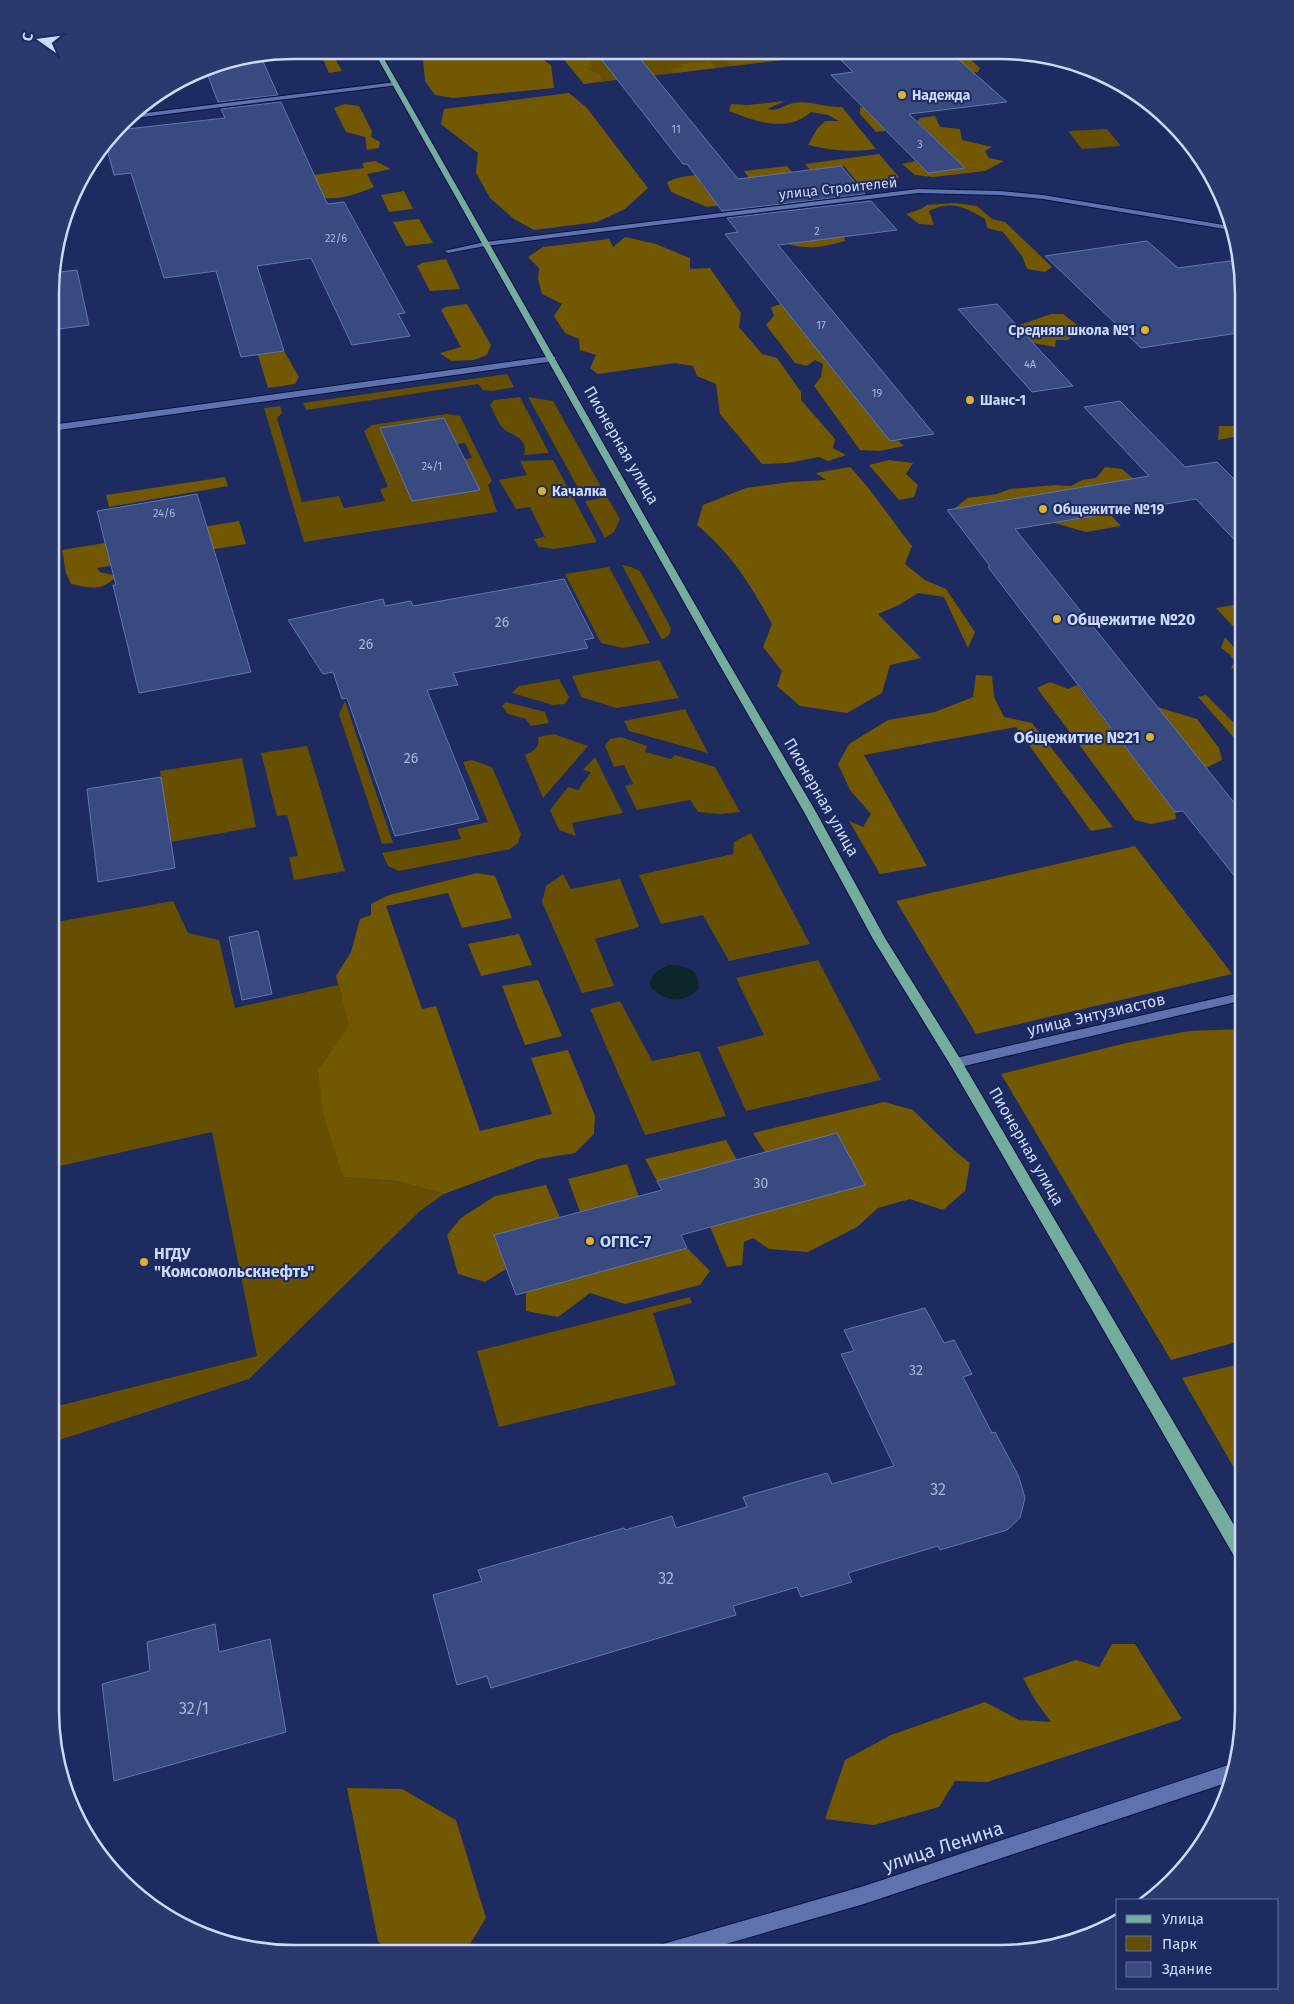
<svg xmlns="http://www.w3.org/2000/svg" width="1294" height="2004" viewBox="0 0 1294 2004" font-family="'Fira Sans',sans-serif">
  <style>
    .green { fill: #664f00; fill-rule: evenodd }
    .forest { fill: #725800 }
    .water { fill: #0c262a }
    .building { fill: #394a81; stroke: #6175b0 }
    .lines { fill: none; stroke-linecap: round; stroke-linejoin: round }
    .minor-casing { stroke: #091143; stroke-width: 2 }
    .major-casing { stroke: #091143; stroke-width: 2 }
    .minor { fill: #5f72ae; fill-rule: evenodd }
    .major { fill: #74ac9d; fill-rule: evenodd }
    .poi-dot { fill: #dcb233; stroke: #1e2b60; stroke-width: 2 }
    .labels { text-anchor: middle; stroke-width: 4; stroke-linejoin: round; paint-order: stroke }
    .far-number-label { font-size: 11px; fill: #a8b5dc }
    .far-poi-label { font-size: 14px; font-weight: bold; fill: #cdd9fa; stroke: #1e2b60; text-anchor: start }
    .far-street-label { font-size: 14px; fill: #cdd9fa; stroke: #1e2b60 }
    .number-label { font-size: 14px; fill: #a8b5dc }
    .street-label { font-size: 16px; fill: #cdd9fa; stroke: #1e2b60 }
    .poi-label { font-size: 16px; font-weight: bold; fill: #cdd9fa; stroke: #1e2b60; text-anchor: start }
    .near-number-label { font-size: 16px; fill: #a8b5dc }
    .near-street-label { font-size: 19px; fill: #cdd9fa; stroke: #1e2b60 }
    .rim { fill: none; stroke: #cdd9fa; stroke-width: 2.5 }
  </style>
  <rect width="100%" height="100%" fill="#1e2b60"/>
  <path class="green" d="M557,51h255l4,5 -232,28z
    M1107,129l14,17 -39,3 -14,-18z
    M507,374l7,13 -21,4 -10,-1 -5,-6 -172,26 -3,-7z
    M520,397l29,56 -25,2c5,-19 -15,-19 -22,-28 -5,-6 -8,-15 -12,-22l4,-5z
    M528,397l25,4 51,91 -22,3z
    M280,406l2,7 -5,5 25,84 37,-6 5,12 41,-7 -5,-12 8,-2 -24,-56 8,-6 75,-11 13,2 32,65 -4,4 9,27 -193,30 -40,-134zM444,418l13,26 8,-1 7,15 -7,1 15,31 -68,11 -32,-73z
    M553,460l44,82 -43,7 -15,-2 -5,-8 11,-2 -15,-30 -14,2 -17,-29 28,-5 -7,-14z
    M607,497l13,22 -6,13 -9,6 -20,-37z
    M622,565l9,2 9,4 31,57 -2,7 -7,5z
    M609,567l41,76 -27,5 -22,-5 -36,-69z
    M659,660l20,38 -63,10 -35,-11 -9,-21z
    M559,679l10,18 -4,7 -12,1 -41,-12 7,-7z
    M345,701l48,142 -11,1 -43,-130z
    M506,702l39,10 4,11 -18,3 -5,-7 -18,-5 -6,-8z
    M685,709l23,44 -79,-22 -5,-10z
    M554,734l34,12 -45,52 -18,-43c9,-4 15,-7 13,-18z
    M621,737l26,9 -2,6 26,7 4,-4 40,12 25,45 -21,2 -21,-2 -8,-12 -53,10 -12,-24 8,-2 -9,-19 -10,2 -9,-21 5,-7z
    M307,746l38,125 -51,9 -5,-23 9,-1 -11,-41 -10,1 -16,-63z
    M595,757l28,56 -51,10 4,13 -17,-6 -9,-20 18,-23 10,3 13,-18 -8,-2z
    M242,758l14,69 -85,15 -11,-71z
    M472,760l20,7 29,67 -3,9 -8,6 -111,22 -11,-5 -6,-13 79,-14 -4,-10 31,-7 -25,-60z
    M751,833l59,111 -81,17 -26,-46 -42,9 -22,-49 94,-21 1,-12z
    M563,874l8,15 49,-10 19,48 -44,12 19,47 -32,7 -40,-91 4,-16z
    M173,901l15,32 31,7 16,68 103,-23 12,41 -32,44 25,107 54,4 47,13 -24,17 -171,168 -199,64v-35l207,-52 -45,-224 -161,36v-245z
    M818,960l63,120 -135,31 -29,-64 47,-12 -28,-57z
    M620,1001l32,60 47,-10 27,65 -81,19 -55,-126z
    M690,1297l2,6 -39,10 23,72 -177,42 -22,-76z"/>
  <path class="forest" d="M317,50h13l12,21 -13,2 -7,-16z
    M504,51h26l21,14 3,23 -101,10 -18,-3 -10,-14 -2,-22 52,-6h25z
    M557,51h38l4,5 35,-5h67v3l-29,3 -5,-4 -26,4 -6,-2 -6,3 -38,4v5l-4,3 12,3 4,7 -19,4z
    M950,52h12l18,16 -2,4 -47,5 37,-9z
    M767,56l13,4 -48,6 -7,-5z
    M710,61l6,7 -41,5 -6,-4 14,-2 -2,-3z
    M569,93l18,15 61,80 -23,21 -28,13 -63,8 -20,-11 -24,-21 -14,-25 2,-20 -37,-29 3,-15z
    M785,101l-18,8c12,3 16,-4 27,-6 16,-3 32,5 48,4l34,42c-24,3 -44,2 -68,-4l9,-16 8,-8h14l-11,-6 -17,-3c-23,21 -55,10 -82,-1l2,-7 16,1z
    M345,104l14,2 13,25 -1,6 9,5 -1,6 -12,2 -2,-13 -19,-5 -12,-24z
    M860,107l13,4 1,7 12,13 -10,1 -16,-18z
    M935,116l5,11 20,2 2,11 30,7 -7,4 4,7 15,3 -19,10 -52,6 -18,-2 -13,-11 13,-3 13,12 37,-5 -48,-47 3,-3z
    M879,154l20,23 -7,7 -52,6 -11,-5 28,-3 -13,-16 -34,4 -5,-6z
    M375,161l16,8 -24,5 7,13c-46,19 -55,12 -98,-7l88,-12 -2,-5z
    M787,166l5,6 -43,6 -5,-7z
    M731,173l-30,11 12,15 23,4 -29,4 -36,-15 -4,-10c19,-9 43,-7 64,-9z
    M404,191l9,18 -24,3 -8,-17z
    M956,203l21,3 15,13 13,3 47,45 -7,5 -18,-3 -5,-13 -19,-24 -16,-4 -2,-9c-21,-12 -32,-19 -56,-8l5,14 -15,-1 -13,-10 15,-5 6,-4z
    M419,219l14,24 -27,3 -13,-24z
    M844,236l1,5c-21,6 -37,9 -57,3z
    M625,237l31,7 34,14v11l20,-1 31,45 -2,14 23,27 15,4 24,34v8l34,39 -2,9 13,7 -18,6 -9,-4 -31,6 -26,1 -42,-50 -4,-30 -19,-8 -4,-10 -18,-3 -77,11 -8,-6 6,-13 -16,-5 -1,-11 -14,-6 -11,-17 8,-12 -20,-10 -4,-15 1,-11 -11,-11 15,-10 66,-8 4,8z
    M446,259l14,30 -30,2 -13,-25 5,-3z
    M467,304l24,41 -4,10 -13,5 -23,1 -11,-8 21,-6 -20,-37 4,-3z
    M781,304l109,137 8,-1 6,6 -25,5 -19,-1 -46,-64 7,-9 2,-13 -8,-4 -8,6 -12,-3 -29,-38 8,-9 -3,-9z
    M1051,314h12l13,10 1,8 -9,8h-12l-1,7 -22,-4 -16,-17z
    M284,351l15,26 -4,7 -27,4 -10,-33z
    M1219,426h15l10,5v4l-26,5z
    M889,460l24,3 -7,11 12,11 -4,12 -15,3 -30,-35z
    M850,467c23,24 41,53 62,79l-7,18 20,16 21,9 29,43 -7,16 -24,-51 -26,-4 -19,12 -21,9 43,44 -31,7 -8,28 -35,20 -47,-7 -23,-20 5,-15 -19,-24 9,-23c-23,-42 -39,-68 -75,-99l6,-20 43,-17 44,-6 36,-2 -10,-7z
    M1105,467l17,2 16,14 -18,-2 -166,28 13,-11 30,-4 13,-5 45,-4 16,1 11,-6 14,-2z
    M225,477l3,9 -119,21 -3,-12z
    M1109,513l12,13 -35,6 -32,-9z
    M239,521l7,23 -149,24 3,4 17,4c-16,16 -26,12 -46,8l-5,-11 -4,-23z
    M1244,603v11l-2,1 2,2v21l-28,-30z
    M1225,637l19,22v13l-13,-4 4,-7 -6,-7 -8,-6z
    M976,675l16,1 2,21 10,20 28,6 81,104 -22,4 -75,-104 -152,28 63,111 -47,8 -31,-53 14,6 8,-13 -21,-24 -12,-26 11,-20 39,-24 47,-8 38,-15z
    M1050,682l18,7 9,-4 98,127 1,7 -25,5 -16,-4 -98,-132z
    M1206,695l27,27 11,-2v29l-46,-52z
    M1157,707l40,12 22,29 3,12 -16,8z
    M1135,846l97,128 -256,60 -80,-133z
    M477,873l18,3 17,42 -50,10 -14,-35 -62,13 36,103 14,-3 44,125 72,-17 -21,-56 37,-8 27,66 -1,18 -19,19 -37,6 -94,35 -47,-13 -54,-4 -20,-63 -5,-44 31,-44 -13,-50 15,-24 9,-33 11,-4v-11l18,-9z
    M519,934l13,31 -51,11 -13,-32z
    M538,980l24,56 -37,9 -23,-59z
    M1244,1029v311l-73,20 -170,-286 125,-31 63,-12z
    M884,1102l29,8 43,42 14,11 -5,28 -22,19 -33,-11 -32,9 -21,19 -49,25 -39,-3 -16,-11 -9,4 -2,23 -15,2 -17,-40 154,-42 -99,-33 -12,-19z
    M726,1140l11,20 -80,21 -12,-22z
    M627,1164l12,33 -59,15 -12,-33z
    M546,1185l14,33 -66,17 12,34 -21,13 -27,-8 -11,-39 14,-17 34,-22z
    M687,1248l23,23 -10,14 -75,19 -35,-11 -32,24 -32,-6v-19z
    M1244,1363v122l-62,-107z
    M1112,1644h23l47,75 -195,63 -32,-1 -16,26 -65,18 -49,-6 20,-59 46,-25 94,-33 34,18 32,2 -16,-22 -12,-22 53,-18 23,7z
    M347,1788l55,1 54,31 30,98 -16,26 -22,8h-60l-10,-11z"/>
  <path class="water" d="M669,965c17,1 30,3 30,23 -14,16 -35,15 -49,-2 1,-13 8,-16 19,-21z"/>
  <path class="building" d="M595,51h39l104,128 103,-13 24,28 -143,17 -35,-47h-4z
    M833,52h117l57,50 -98,12 56,54 -37,5 -97,-98 22,-3z
    M261,57l17,38 -60,7 -13,-34z
    M281,102l45,99 2,3 16,-2 61,111 -7,1 12,22 -58,9 -41,-87 -54,8 27,85 -43,6 -25,-86 -52,7 -33,-105 -17,2 -8,-30 12,-15 107,-12 -4,-9z
    M871,201l26,29 -119,15 156,189 -44,7 -165,-207 13,-2 -11,-14z
    M1147,241l31,27 59,-8 7,34v38l-103,16 -96,-92z
    M77,270l12,55 -37,5v-57z
    M997,304l36,39 40,43 -41,6 -74,-83z
    M1120,401l65,66 32,-5 27,27v61l-48,-51 -181,30 229,286v73l-61,-77 -8,1 -187,-245 2,-1 -43,-56 202,-34 -65,-69z
    M444,418l36,72 -68,11 -32,-73z
    M197,494l54,178 -112,21 -26,-108h3l-19,-74z
    M564,579l30,59 -10,2 4,8 -135,25 5,12 -31,5 52,129 -84,17 -48,-138 -5,1 -9,-27 -10,2 -35,-54 95,-21 2,7 26,-5 2,5z
    M161,777l14,91 -77,14 -11,-93z
    M258,931l14,63 -30,6 -13,-63z
    M837,1133l28,52 -184,50 6,13 -171,47 -22,-60 168,-45 -5,-9z
    M925,1308l19,35 10,-3 18,34 -9,3 29,56 3,-1 24,45 6,21 -5,20 -13,12 -67,20 -2,-4 -90,27 4,9 -51,15 -4,-10 -64,19 3,9 -245,73 -4,-12 -30,9 -24,-90 49,-14 -4,-11 146,-42 1,2 47,-14 4,12 71,-21 -4,-10 84,-24 5,11 62,-18 -53,-112 13,-3 -10,-21z
    M215,1624l4,28 51,-13 16,93 -172,49 -12,-97 48,-13 -3,-29z"/>
  <g class="lines">
    <g class="minor-casing">
      <path id="minor" d="M396,82l2,1v2l-271,34 3,-4z
        M918,189l82,2 43,4 187,31 1,4 -188,-31 -43,-4 -82,-2 -433,53 -37,7 -4,-2 41,-9z
        M552,356l3,1v4l-503,70v-6z
        M1244,992v8l-288,68 -5,-2 -1,-3 1,-3 5,-2z
        M1234,1763l2,1 -4,17 -368,123 -169,49h-41l2,-7 7,-2 201,-58z"/>
    </g>
    <g class="major-casing">
      <path id="major" d="M373,50h6l338,593 99,169 69,126 76,122 283,482v23l-6,-2 -287,-497 -78,-127 -69,-127 -97,-169z"/>
    </g>
    <use href="#minor" class="minor"/>
    <use href="#major" class="major"/>
  </g>
  <g class="poi-dot">
    <circle cx="902" cy="95" r="5"/>
    <circle cx="1145" cy="330" r="5"/>
    <circle cx="970" cy="400" r="5"/>
    <circle cx="542" cy="491" r="5"/>
    <circle cx="1043" cy="509" r="5"/>
    <circle cx="1057" cy="619" r="5"/>
    <circle cx="1150" cy="737" r="5"/>
    <circle cx="590" cy="1241" r="5"/>
    <circle cx="144" cy="1262" r="5"/>
  </g>
  <g class="labels">
    <g class="far-number-label">
      <text x="676" y="133">11</text>
      <text x="920" y="148">3</text>
      <text x="817" y="235">2</text>
      <text x="336" y="242">22/6</text>
      <text x="821" y="329">17</text>
      <text x="1030" y="368">4А</text>
      <text x="877" y="397">19</text>
      <text x="432" y="470">24/1</text>
      <text x="164" y="517">24/6</text>
    </g>
    <g class="far-poi-label">
      <text x="912" y="100">Надежда</text>
      <text x="1135" y="335" text-anchor="end">Средняя школа №1</text>
      <text x="980" y="405">Шанс-1</text>
      <text x="552" y="496">Качалка</text>
      <text x="1053" y="514">Общежитие №19</text>
    </g>
    <g class="far-street-label">
      <text transform="translate(838 188) rotate(-6)" y="5">улица Строителей</text>
    </g>
    <g class="number-label">
      <text x="502" y="627">26</text>
      <text x="366" y="649">26</text>
      <text x="411" y="763">26</text>
      <text x="761" y="1188">30</text>
      <text x="916" y="1375">32</text>
    </g>
    <g class="street-label">
      <text transform="translate(622 445) rotate(60)" y="6">Пионерная улица</text>
      <text transform="translate(822 797) rotate(60)" y="6">Пионерная улица</text>
      <text transform="translate(1096 1014) rotate(-13)" y="6">улица Энтузиастов</text>
      <text transform="translate(1027 1146) rotate(60)" y="6">Пионерная улица</text>
    </g>
    <g class="poi-label">
      <text x="1067" y="625">Общежитие №20</text>
      <text x="1140" y="743" text-anchor="end">Общежитие №21</text>
      <text x="600" y="1247">ОГПС-7</text>
      <text x="154" y="1259">НГДУ<tspan x="154" dy="18">"Комсомольскнефть"</tspan></text>
    </g>
    <g class="near-number-label">
      <text x="938" y="1495">32</text>
      <text x="666" y="1584">32</text>
      <text x="194" y="1714">32/1</text>
    </g>
    <g class="near-street-label">
      <text transform="translate(943 1846) rotate(-18)" y="7">улица Ленина</text>
    </g>
  </g>
  <path d="M0 0H1294V2004H0ZM294 59H1000A235 235 0 0 1 1235 294V1710A235 235 0 0 1 1000 1945H294A235 235 0 0 1 59 1710V294A235 235 0 0 1 294 59Z" fill="#2c396c" fill-rule="evenodd"/>
  <path class="rim" d="M294 59H1000A235 235 0 0 1 1235 294V1710A235 235 0 0 1 1000 1945H294A235 235 0 0 1 59 1710V294A235 235 0 0 1 294 59Z"/>
  <rect x="1116" y="1899" width="162" height="90" fill="#1e2b60" stroke="#64719e"/>
  <rect x="1126" y="1915" width="25" height="8" fill="#74ac9d" stroke="#64719e"/>
  <text x="1162" y="1924" font-size="15" fill="#cdd9fa">Улица</text>
  <rect x="1126" y="1936" width="25" height="15" fill="#664f00" stroke="#64719e"/>
  <text x="1162" y="1949" font-size="15" fill="#cdd9fa">Парк</text>
  <rect x="1126" y="1962" width="25" height="15" fill="#394a81" stroke="#64719e"/>
  <text x="1162" y="1974" font-size="15" fill="#cdd9fa">Здание</text>
  <g transform="translate(40 40) rotate(284)" stroke="#1e2b60" stroke-width="4" paint-order="stroke">
  <path d="M0-4L9 19L0 12L-9 19Z" fill="#cdd9fa"/>
  <text y="-8" font-size="14" font-weight="bold" text-anchor="middle" fill="#cdd9fa">С</text>
  </g>
</svg>
